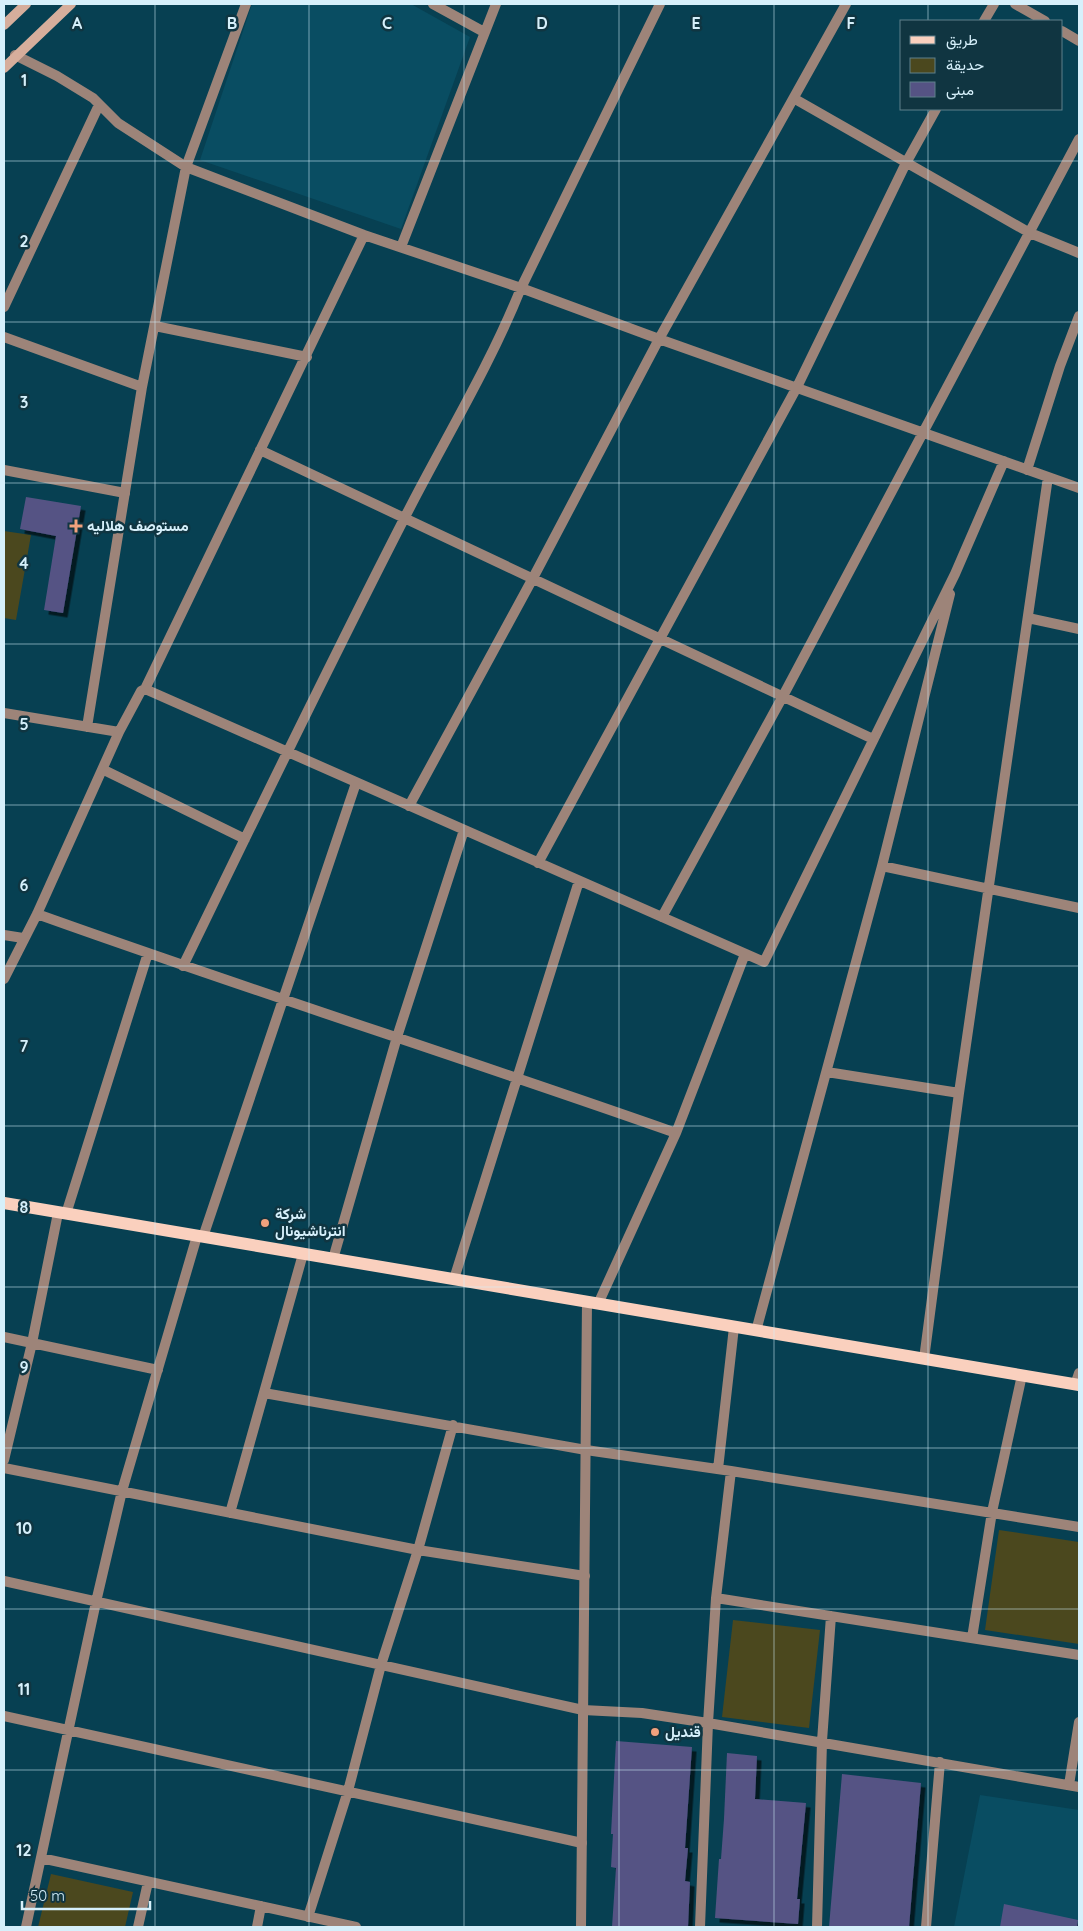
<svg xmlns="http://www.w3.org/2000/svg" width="1083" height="1931" viewBox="0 0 1083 1931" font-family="Quicksand,Vazirmatn,sans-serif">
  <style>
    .built { fill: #094d62 }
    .green { fill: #4b481e }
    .building { fill: #555384; filter: url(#shadow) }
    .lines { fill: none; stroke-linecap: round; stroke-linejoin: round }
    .service { stroke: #9d8479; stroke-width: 10 }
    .minor { stroke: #9d8479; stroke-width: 10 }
    .tertiary { stroke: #9d8479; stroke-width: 10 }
    .secondary { stroke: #d6ae9c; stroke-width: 10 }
    .primary { stroke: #fad0be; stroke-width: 12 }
    .grid { fill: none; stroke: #d6f0fb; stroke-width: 1; stroke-opacity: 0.55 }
    .poi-dot { fill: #f1a17d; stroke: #103541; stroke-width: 2 }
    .labels { text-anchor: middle; stroke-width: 5; stroke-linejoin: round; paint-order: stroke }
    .poi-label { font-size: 15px; font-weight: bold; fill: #d6f0fb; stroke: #103541; text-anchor: start }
    .grid-label { font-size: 16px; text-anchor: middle; font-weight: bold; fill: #d6f0fb; stroke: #103541; stroke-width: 5; stroke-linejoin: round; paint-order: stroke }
  </style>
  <defs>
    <filter id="shadow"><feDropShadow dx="4.5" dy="4.5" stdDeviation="0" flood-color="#0009"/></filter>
  </defs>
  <rect width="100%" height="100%" fill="#074052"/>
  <path class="built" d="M252,4h159l59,33 -69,192 -201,-69z
    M980,1795l99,15v117h-125z"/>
  <path class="green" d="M4,531l27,4 -15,85 -12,-2z
    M999,1530l80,12v102l-94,-14z
    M733,1620l87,10 -11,98 -87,-11z
    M51,1874l82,18 -8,35h-87z"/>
  <path class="building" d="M26,497l55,9 -18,107 -19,-3 12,-74 -36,-7z
    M616,1741l76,6 -7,101h3l-3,33 5,1 -2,45h-76l4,-59 -5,-1 2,-33h-2z
    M727,1753l30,3 -2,43 51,4 -9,96h3l-2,25 -83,-6 4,-59h2l3,-40z
    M842,1774l79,9 -12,144h-80z
    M1004,1904l74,16 -1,7h-77z"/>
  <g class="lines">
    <path class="service" d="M186,167l60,-163
      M4,470l121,23"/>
    <path class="minor" d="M433,4l51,28
      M1015,4l30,17
      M984,21l10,-17
      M1062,31l17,10
      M15,55l42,21 36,22 25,25 68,44 178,68 157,53 138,51 420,149
      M795,99l235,134 49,20
      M401,247l95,-243
      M4,307l95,-202
      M155,326l152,31
      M4,337l138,50
      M260,450l613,289
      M1027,470l33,-104 19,-50
      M1028,618l51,11
      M145,689l619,273 191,-388 49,-113
      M4,713l115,19
      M87,727l55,-340 44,-220
      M104,770l141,69
      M409,806l124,-228 126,-239 187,-335
      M538,863l259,-476 109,-224 30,-54
      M882,866l197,42
      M37,914c212,76 426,144 639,219
      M662,917l121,-221 296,-557
      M4,935l19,3
      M183,966c73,-150 145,-299 221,-447 39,-77 85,-151 117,-231l139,-284
      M4,979l33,-65 82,-182 22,-41 4,-2 219,-454
      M827,1072l132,21
      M66,1214l82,-261
      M203,1237l153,-454
      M333,1259l64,-222 67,-207
      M454,1279l125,-398
      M598,1304l78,-171 69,-179
      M756,1331l126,-465 68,-272
      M4,1337l154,33
      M924,1359l35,-266 89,-616
      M1075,1385l4,-12
      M264,1393l322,57 145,21 348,56
      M4,1460l28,-117 26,-130
      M4,1468l414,82 167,26
      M718,1469l16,-142
      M230,1513l73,-259
      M4,1581l579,129 59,3 66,10 371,64
      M716,1598l363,57
      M972,1638l20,-126 30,-137
      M4,1716l578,127
      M1069,1785l10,-63
      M41,1858l315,69
      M308,1917l40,-126 33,-126 37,-115 35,-125
      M26,1927l70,-325 26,-111 75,-255
      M138,1927l10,-45
      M257,1927l4,-21
      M700,1927l8,-204 8,-125 15,-127
      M817,1927l5,-186 9,-125
      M926,1927l14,-165"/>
    <path class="tertiary" d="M581,1927l6,-625"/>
    <path class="secondary" d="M4,25l22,-21
      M4,68l67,-64"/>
    <path class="primary" d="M4,1203l1075,182"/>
  </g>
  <path class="grid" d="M155,4v1923M309,4v1923M464,4v1923M619,4v1923M774,4v1923M928,4v17M928,109v1818M4,161h1075M4,322h1075M4,483h1075M4,644h1075M4,805h1075M4,966h1075M4,1126h1075M4,1287h1075M4,1448h1075M4,1609h1075M4,1770h1075"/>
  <g class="poi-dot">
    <path d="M73.5 518.5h5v5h5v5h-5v5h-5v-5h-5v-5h5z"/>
    <circle cx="265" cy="1223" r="5"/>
    <circle cx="655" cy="1732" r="5"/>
  </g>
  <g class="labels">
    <g class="poi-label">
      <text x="87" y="531">مستوصف هلاليه</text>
      <text x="275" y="1219">شركة<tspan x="275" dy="17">انترناشيونال</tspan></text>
      <text x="665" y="1737">قنديل</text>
    </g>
  </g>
  <g class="grid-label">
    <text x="77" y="29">A</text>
    <text x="232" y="29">B</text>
    <text x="387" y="29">C</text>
    <text x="542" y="29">D</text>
    <text x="696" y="29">E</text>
    <text x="851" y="29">F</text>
    <text x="24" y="86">1</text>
    <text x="24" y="247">2</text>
    <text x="24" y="408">3</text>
    <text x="24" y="569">4</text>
    <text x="24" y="730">5</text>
    <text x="24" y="891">6</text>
    <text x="24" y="1052">7</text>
    <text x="24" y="1213">8</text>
    <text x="24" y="1373">9</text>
    <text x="24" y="1534">10</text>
    <text x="24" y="1695">11</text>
    <text x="24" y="1856">12</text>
  </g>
  <rect width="1083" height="1931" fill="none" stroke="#d6f0fb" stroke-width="10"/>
  <rect x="900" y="20" width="162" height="90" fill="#103541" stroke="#5f808b"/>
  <rect x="910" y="36" width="25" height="8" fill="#fad0be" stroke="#5f808b"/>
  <text x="946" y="45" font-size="15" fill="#d6f0fb">طريق</text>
  <rect x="910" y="58" width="25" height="15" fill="#4b481e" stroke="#5f808b"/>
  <text x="946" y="70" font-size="15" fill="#d6f0fb">حديقة</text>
  <rect x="910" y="82" width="25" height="15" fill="#555384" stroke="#5f808b"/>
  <text x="946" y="95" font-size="15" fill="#d6f0fb">مبنى</text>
  <path d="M22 1901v8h128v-8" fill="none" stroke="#d6f0fb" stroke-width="2.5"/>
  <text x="30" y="1901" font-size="15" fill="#d6f0fb" stroke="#103541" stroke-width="4" paint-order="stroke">50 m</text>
</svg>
